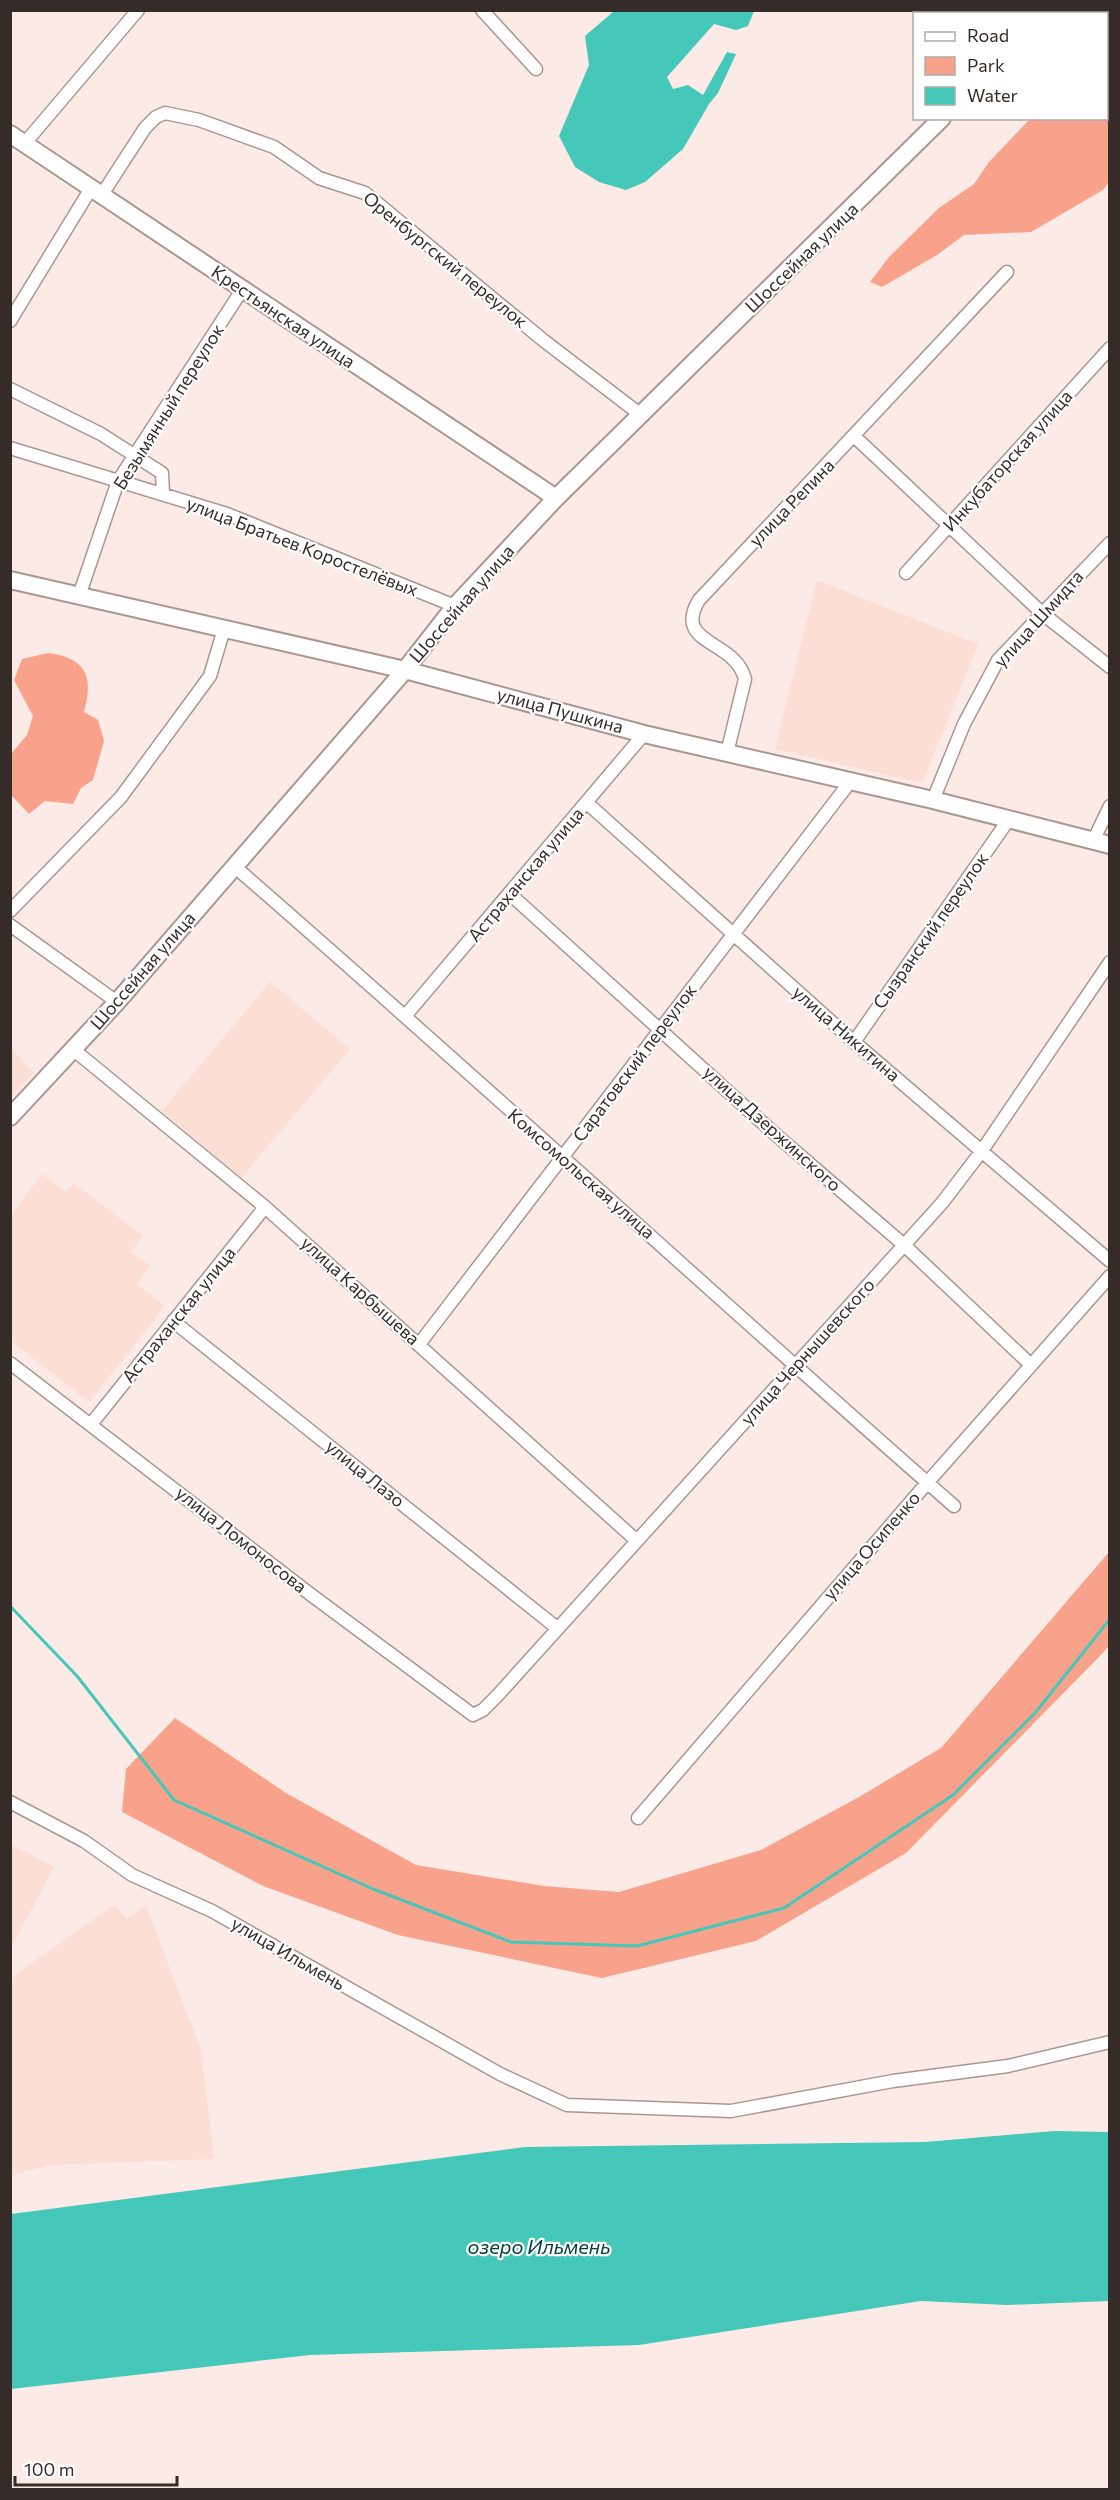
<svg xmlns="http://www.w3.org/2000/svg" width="1120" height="2500" viewBox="0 0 1120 2500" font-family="Commissioner,sans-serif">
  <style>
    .built { fill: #fcded5 }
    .green { fill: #f8a28b }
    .water { fill: #45c7ba }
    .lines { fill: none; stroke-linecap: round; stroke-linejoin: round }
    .stream { stroke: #45c7ba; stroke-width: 3 }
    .street-casing { stroke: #aa9691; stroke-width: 15 }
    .secondary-casing { stroke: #aa9691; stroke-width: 20 }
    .street { stroke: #fff; stroke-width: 12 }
    .secondary { stroke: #fff; stroke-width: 16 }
    .labels { text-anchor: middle; stroke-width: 4.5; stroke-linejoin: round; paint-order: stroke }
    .street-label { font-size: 18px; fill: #352c2a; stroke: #fff }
    .water-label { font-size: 20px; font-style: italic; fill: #03403b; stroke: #fff }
  </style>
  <rect width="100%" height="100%" fill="#fceae6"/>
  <path class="built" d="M817,580l161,64 -56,139 -147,-34z
    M270,982l80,67 -109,129 -79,-67z
    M10,1047l24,26 -23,23h-1z
    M42,1174l24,18 8,-9 69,53 -12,16 19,14 -13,18 28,22 -76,96 -78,-61v-126z
    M11,1844l43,23 -43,81z
    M115,1904l11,15 20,-13 55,144 13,109 -164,6 -39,11v-198z"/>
  <path class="green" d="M1109,17v165l-6,8 -72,42 -67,3 -27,20 -55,32 -12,-5 19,-25 50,-49 35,-24 15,-22 41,-43 76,-1v-97z
    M48,653c38,5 46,23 36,59l14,8 6,21 -11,39 -12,8 -8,16 -28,-3 -16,13 -18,-19v-41l16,-19 6,-19 -19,-36 8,-21z
    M1109,1552v94l-10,11 -193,196 -150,88 -154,37 -204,-43 -135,-49 -141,-74 4,-43 49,-51 111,75 130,72 128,21 75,6 142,-42 98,-53 82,-49z"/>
  <path class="water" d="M614,11h140l-6,15 -12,4 -22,-6 -47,53 6,12 15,-4 15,10 24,-43 9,2 -18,39 -9,11 -26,45 -38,33 -19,8 -27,-8 -24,-15 -16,-31 30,-71 -4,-29z
    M1054,2131l55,1v169l-102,4 -86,-4 -282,44 -329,10 -299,34v-175l514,-67 400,-5z"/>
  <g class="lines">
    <path class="stream" d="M10,1606l67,70 97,124 199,89 138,53 126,4 147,-38 169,-113 82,-82 75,-94"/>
    <g class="street-casing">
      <path id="street" d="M482,10l54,59
        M25,143l113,-133
        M101,196l44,-68 11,-11 9,-4 34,7 75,27 45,31 46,15 178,147 98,75
        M10,321l80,-131
        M10,389l91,45 61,39 1,21
        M855,437l188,177 67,53
        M10,448l217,66 228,92
        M906,573l204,-225
        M79,596l39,-115 124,-191
        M727,753l18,-74c-10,-40 -73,-34 -46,-79l308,-328
        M933,800l31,-76 34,-64 112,-117
        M587,803l267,239 256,219
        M1093,841l17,-35
        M234,866c243,211 479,429 720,640
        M510,894l265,240 129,111 127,120
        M10,911l111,-114 89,-121 14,-47
        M10,925l107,77
        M406,1015l238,-281
        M854,1042l155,-223
        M74,1050l191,157 372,334
        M173,1321l384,307
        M420,1343l430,-561
        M10,1363l300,231 163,121 10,-5 14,-14 445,-493 39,-51 129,-190
        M92,1423l173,-216
        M10,1802l74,39 48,34 80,36 288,163 67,31 164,6 162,-30 115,-15 102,-24
        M638,1818l289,-335 183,-207"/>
    </g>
    <g class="secondary-casing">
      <path id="secondary" d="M1037,14l3,-4
        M10,134l546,364
        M10,580l395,90 239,64 289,66 177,45
        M10,1117l107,-115 288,-332 50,-64 101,-108 386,-380"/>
    </g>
    <use href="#street" class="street"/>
    <use href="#secondary" class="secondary"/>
  </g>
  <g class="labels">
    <g class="street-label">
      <text transform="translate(802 258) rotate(-44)" y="6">Шоссейная улица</text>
      <text transform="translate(445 260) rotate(39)" y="6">Оренбургский переулок</text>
      <text transform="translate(283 317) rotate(34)" y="6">Крестьянская улица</text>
      <text transform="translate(169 407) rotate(-58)" y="6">Безымянный переулок</text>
      <text transform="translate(1008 461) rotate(-48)" y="6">Инкубаторская улица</text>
      <text transform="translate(792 503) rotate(-46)" y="6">улица Репина</text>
      <text transform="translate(302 547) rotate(21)" y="6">улица Братьев Коростелёвых</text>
      <text transform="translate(462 604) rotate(-49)" y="6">Шоссейная улица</text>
      <text transform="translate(1039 619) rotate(-48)" y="6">улица Шмидта</text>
      <text transform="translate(560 711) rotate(15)" y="6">улица Пушкина</text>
      <text transform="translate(526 875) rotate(-50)" y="6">Астраханская улица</text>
      <text transform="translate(931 931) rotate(-55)" y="6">Сызранский переулок</text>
      <text transform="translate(143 971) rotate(-49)" y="6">Шоссейная улица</text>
      <text transform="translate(846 1034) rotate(41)" y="6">улица Никитина</text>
      <text transform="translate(635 1063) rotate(-53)" y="6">Саратовский переулок</text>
      <text transform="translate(772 1129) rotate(42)" y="6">улица Дзержинского</text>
      <text transform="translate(581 1174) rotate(41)" y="6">Комсомольская улица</text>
      <text transform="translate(360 1291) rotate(42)" y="6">улица Карбышева</text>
      <text transform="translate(179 1315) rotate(-51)" y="6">Астраханская улица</text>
      <text transform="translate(808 1352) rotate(-48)" y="6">улица Чернышевского</text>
      <text transform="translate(365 1474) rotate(39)" y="6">улица Лазо</text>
      <text transform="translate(241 1540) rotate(38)" y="6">улица Ломоносова</text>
      <text transform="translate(872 1546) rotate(-49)" y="6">улица Осипенко</text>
      <text transform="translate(288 1954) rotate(30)" y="6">улица Ильмень</text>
    </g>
    <g class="water-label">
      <text x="539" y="2254">озеро Ильмень</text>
    </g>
  </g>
  <rect width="1120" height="2500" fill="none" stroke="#352c2a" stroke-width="24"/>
  <rect x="913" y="12" width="195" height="108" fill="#ffffff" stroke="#aeabaa" stroke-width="1.5"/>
  <rect x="925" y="32" width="30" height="9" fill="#ffffff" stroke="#aeabaa" stroke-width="1.5"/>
  <text x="967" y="42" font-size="18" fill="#352c2a">Road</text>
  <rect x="925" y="57" width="30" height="18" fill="#f8a28b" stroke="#aeabaa" stroke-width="1.5"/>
  <text x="967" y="72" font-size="18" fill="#352c2a">Park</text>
  <rect x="925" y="87" width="30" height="18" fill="#45c7ba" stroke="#aeabaa" stroke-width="1.5"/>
  <text x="967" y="102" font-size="18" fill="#352c2a">Water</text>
  <path d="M15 2476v9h162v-9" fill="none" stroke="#352c2a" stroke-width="3"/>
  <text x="24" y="2476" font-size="18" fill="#352c2a" stroke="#ffffff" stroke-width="4.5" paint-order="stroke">100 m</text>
</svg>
